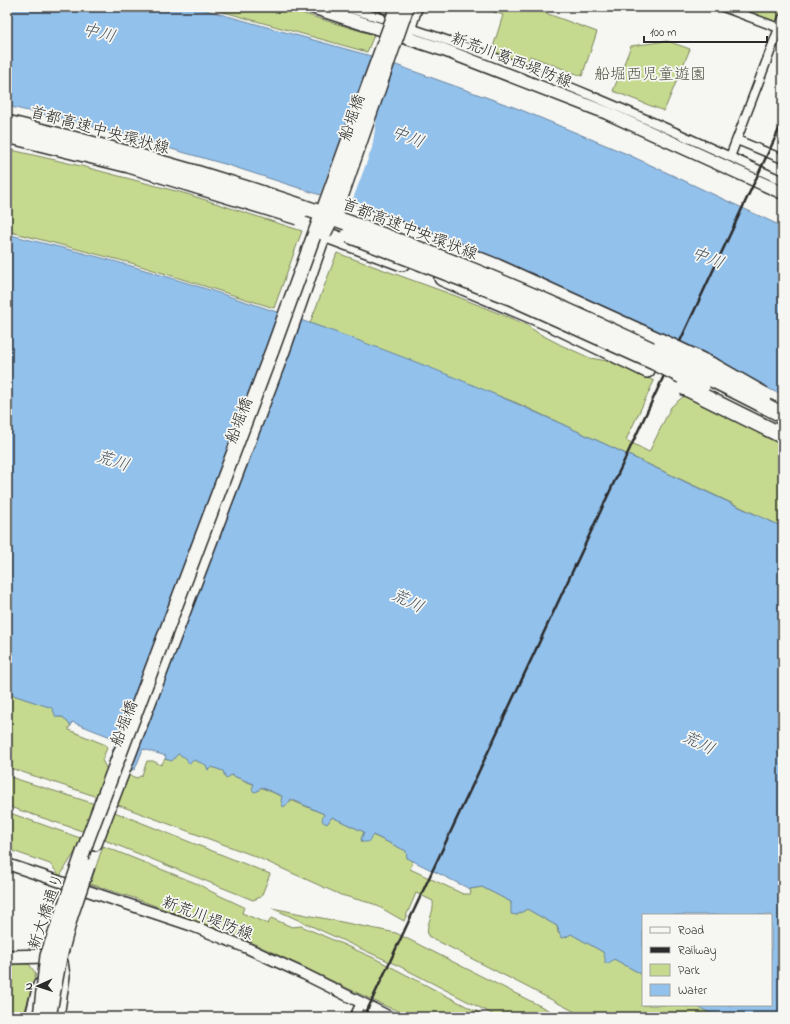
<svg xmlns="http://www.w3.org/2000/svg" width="790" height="1024" viewBox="0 0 790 1024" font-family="'Indie Flower','Klee One',sans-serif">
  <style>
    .green { fill: #c6da8f; stroke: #78825d }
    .water { fill: #92c1ec; stroke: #69859f }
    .pier { fill: #f6f6f2 }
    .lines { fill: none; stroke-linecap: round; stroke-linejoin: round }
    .minor-casing { stroke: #2b2b2b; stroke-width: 11 }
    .tertiary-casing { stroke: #2b2b2b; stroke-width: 13 }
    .secondary-casing { stroke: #2b2b2b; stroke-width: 15 }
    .primary-casing { stroke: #2b2b2b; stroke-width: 16 }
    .motorway-casing { stroke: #2b2b2b; stroke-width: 18 }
    .minor { stroke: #f6f6f2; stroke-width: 8 }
    .tertiary { stroke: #f6f6f2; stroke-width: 10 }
    .secondary { stroke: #f6f6f2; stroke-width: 12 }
    .primary { stroke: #f6f6f2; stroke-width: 13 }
    .motorway { stroke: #f6f6f2; stroke-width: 15 }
    .rail { stroke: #2b2b2b; stroke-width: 2.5 }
    .primary-bridge-casing { stroke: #2b2b2b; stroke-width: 16; stroke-linecap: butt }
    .motorway-bridge-casing { stroke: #2b2b2b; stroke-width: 18; stroke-linecap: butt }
    .primary-bridge { stroke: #f6f6f2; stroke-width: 13 }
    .motorway-bridge { stroke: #f6f6f2; stroke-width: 15 }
    .labels { text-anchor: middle; stroke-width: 3.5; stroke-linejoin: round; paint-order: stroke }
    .street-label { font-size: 16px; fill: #2b2b2b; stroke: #f6f6f2 }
    .park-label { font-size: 16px; fill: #525744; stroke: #f6f6f2 }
    .water-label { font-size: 17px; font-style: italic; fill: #4a5865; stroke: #f6f6f2 }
  </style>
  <rect width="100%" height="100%" fill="#f6f6f2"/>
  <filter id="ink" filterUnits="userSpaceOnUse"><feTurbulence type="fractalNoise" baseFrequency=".025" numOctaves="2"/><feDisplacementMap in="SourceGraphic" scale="8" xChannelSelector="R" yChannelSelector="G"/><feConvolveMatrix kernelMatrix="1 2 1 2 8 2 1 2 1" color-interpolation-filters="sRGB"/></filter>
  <g filter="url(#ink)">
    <path class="green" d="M206,7h75l93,28 -7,17z
      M480,7h49l68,25 -15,44 -52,-20 -4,10 -35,-12 12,-39z
      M723,7h60v11l-4,10z
      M667,41l23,8 -26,62 -51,-20 18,-45z
      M7,149l74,17 106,28 115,37 -28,77 -143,-45 -124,-32z
      M337,253l119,43 69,28 13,9 23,12 29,13 23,4 41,19 -28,59 23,12 22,-45 14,-12 98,48v84l-266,-124 -207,-80z
      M7,693l46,15 3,9h7l8,9 -2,1v3l37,15 1,3 -5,12 4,8 31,10 5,-3 5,-14h6l8,4 4,-6 3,1 7,-3 3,-3 45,17 3,8 5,-4 93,39 3,10 5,-7 32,15 -3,7 11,-4 35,16v7l6,3 -3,8 53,25h8l-1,-5 12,-2 29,15 1,12 5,1 10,-6 30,17 1,7 8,4 5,-3 32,18 6,10 5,-3 29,16v30h42l2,2c8,-6 23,6 31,10h-133l-157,-81c-3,-12 7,-23 5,-35l-17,-8 -12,28 -30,-17 -33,-9 -89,-40 -166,-62 -79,-26z
      M7,776l85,27 178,71 -9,23 -8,3 -171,-69 -75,-25z
      M7,812l73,26 -5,14 -15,24 -10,-12 -43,-15z
      M103,846l95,38 14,8 32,15 -2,6 26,11 3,-6 21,9 9,-1 73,32 113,59h-74l-30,-12 -141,-67 -108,-40 -44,-14z
      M272,908l124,25 166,84h-64l-97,-50z
      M7,964h22l7,10 -13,43h-16z"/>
    <path class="water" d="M7,7h188l176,49 148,53 108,45 156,73v169l-104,-54 -340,-141 -111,-36 -145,-41 -76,-18z
      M7,234c46,12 92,22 138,36 93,28 186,59 276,94 124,48 241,109 362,163v490h-65l-24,-12h77v-90h-128v60l-29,-16 -5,4h-4v-5l-2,-6 -32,-18 -5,3 -5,1 -4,-12 -30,-17 -10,6 -6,-1v-12l-29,-15 -12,2 -63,-31 -1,-7 -33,-16 -5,7h-6l-1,-3 3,-7 -32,-15 -5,7 -4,-2 -1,-3 2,-5 -33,-15 -3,5 -5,3 -2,-6 1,-5 -21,-9 -3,4 -4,1 -2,-3 2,-5 -23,-9 -5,4 -3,-8 -11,-4 -4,3 -2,-5 -12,-5 -5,4 -3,-6 -8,-4 -6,7 -7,-2 1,-3 -23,-7 -8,20 -2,1 -24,-10 7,-18v-3l-44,-17 -1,4 -8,-9h-7l-4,-9 -45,-15z"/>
    <path class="pier" d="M372,55l22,7 -16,49 -6,37 -22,59 -31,-10z"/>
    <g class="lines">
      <g class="minor-casing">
        <path id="minor" d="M344,7l37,11
          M723,7l56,21
          M410,28c128,41 251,97 373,153
          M737,140l46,19
          M730,157l53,-139
          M354,1017l7,-14"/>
      </g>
      <g class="tertiary-casing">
        <path id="tertiary" d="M385,8l2,-1
          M407,38l10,-31
          M7,864l183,61 55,22 59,27 86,43"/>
      </g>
      <g class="secondary-casing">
        <path id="secondary" d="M312,7l132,43 163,63 176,80"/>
      </g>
      <g class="primary-casing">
        <path id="primary" d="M95,844l188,-493 41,-117
          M7,957l40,-1
          M32,1017l8,-32
          M57,1017l6,-41 -2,-14"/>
      </g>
      <g class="motorway-casing">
        <path id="motorway" d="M402,263l-78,-29 -4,-15 9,-8 9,-5 119,45 40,16 165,75
          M442,278l112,47 93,45"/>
      </g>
      <use href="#minor" class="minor"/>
      <use href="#tertiary" class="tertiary"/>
      <use href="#secondary" class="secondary"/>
      <use href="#primary" class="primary"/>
      <use href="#motorway" class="motorway"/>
      <path class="rail" d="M364,1017l419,-896"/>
      <g class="primary-bridge-casing">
        <path id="primary-bridge" d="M324,234l14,-28 69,-199
          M40,1017l7,-61 40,-115 186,-493 124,-341
          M49,1017l11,-60 11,-41 17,-50"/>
      </g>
      <g class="motorway-bridge-casing">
        <path id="motorway-bridge" d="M7,123c154,36 307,83 454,143 110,44 217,95 322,149
          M7,135l122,30 169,52
          M349,235l161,62 144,65 48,24
          M662,342l53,25 49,28
          M684,387l99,49"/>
      </g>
      <use href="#primary-bridge" class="primary-bridge"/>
      <use href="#motorway-bridge" class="motorway-bridge"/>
    </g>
  </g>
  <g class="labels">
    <g class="street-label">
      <text transform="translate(512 59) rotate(21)" y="6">新荒川葛西堤防線</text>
      <text transform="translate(351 117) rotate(-71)" y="6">船堀橋</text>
      <text transform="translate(100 129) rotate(15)" y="6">首都高速中央環状線</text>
      <text transform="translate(410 228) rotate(21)" y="6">首都高速中央環状線</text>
      <text transform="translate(238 420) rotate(-69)" y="6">船堀橋</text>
      <text transform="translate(123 723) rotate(-69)" y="6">船堀橋</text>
      <text transform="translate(45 911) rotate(-71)" y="6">新大橋通り</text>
      <text transform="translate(208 917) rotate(21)" y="6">新荒川堤防線</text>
    </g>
    <g class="park-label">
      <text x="650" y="79">船堀西児童遊園</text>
    </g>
    <g class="water-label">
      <text transform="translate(99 32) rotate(15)" y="6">中川</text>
      <text transform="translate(408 136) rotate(22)" y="6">中川</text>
      <text transform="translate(708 257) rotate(22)" y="6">中川</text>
      <text transform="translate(113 460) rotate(18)" y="6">荒川</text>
      <text transform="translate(408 600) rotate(26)" y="6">荒川</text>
      <text transform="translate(699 742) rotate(26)" y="6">荒川</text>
    </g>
  </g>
  <rect width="790" height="1024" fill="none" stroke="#f6f6f2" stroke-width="24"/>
  <rect x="12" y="12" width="766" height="1000" fill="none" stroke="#2b2b2b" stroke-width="1.5" filter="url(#ink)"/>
  <rect x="642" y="914" width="130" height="92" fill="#f6f6f2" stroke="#a5a5a2"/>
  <rect x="650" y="927" width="20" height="6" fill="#f6f6f2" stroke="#a5a5a2"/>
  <text x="678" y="934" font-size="12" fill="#2b2b2b">Road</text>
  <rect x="650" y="947" width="20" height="6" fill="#2b2b2b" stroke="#a5a5a2"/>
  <text x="678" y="954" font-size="12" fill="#2b2b2b">Railway</text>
  <rect x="650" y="964" width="20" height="12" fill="#c6da8f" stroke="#a5a5a2"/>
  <text x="678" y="974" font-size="12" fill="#2b2b2b">Park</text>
  <rect x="650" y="984" width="20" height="12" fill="#92c1ec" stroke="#a5a5a2"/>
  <text x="678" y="994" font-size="12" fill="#2b2b2b">Water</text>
  <g transform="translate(38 986) rotate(267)" stroke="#f6f6f2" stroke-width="3" paint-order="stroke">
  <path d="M0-3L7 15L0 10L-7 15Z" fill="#2b2b2b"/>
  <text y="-6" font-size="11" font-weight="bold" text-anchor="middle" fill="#2b2b2b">N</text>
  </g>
  <path d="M644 36v6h123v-6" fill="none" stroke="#2b2b2b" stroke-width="2"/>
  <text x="650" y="36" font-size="12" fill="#2b2b2b" stroke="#f6f6f2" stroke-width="3" paint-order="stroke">100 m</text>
</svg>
